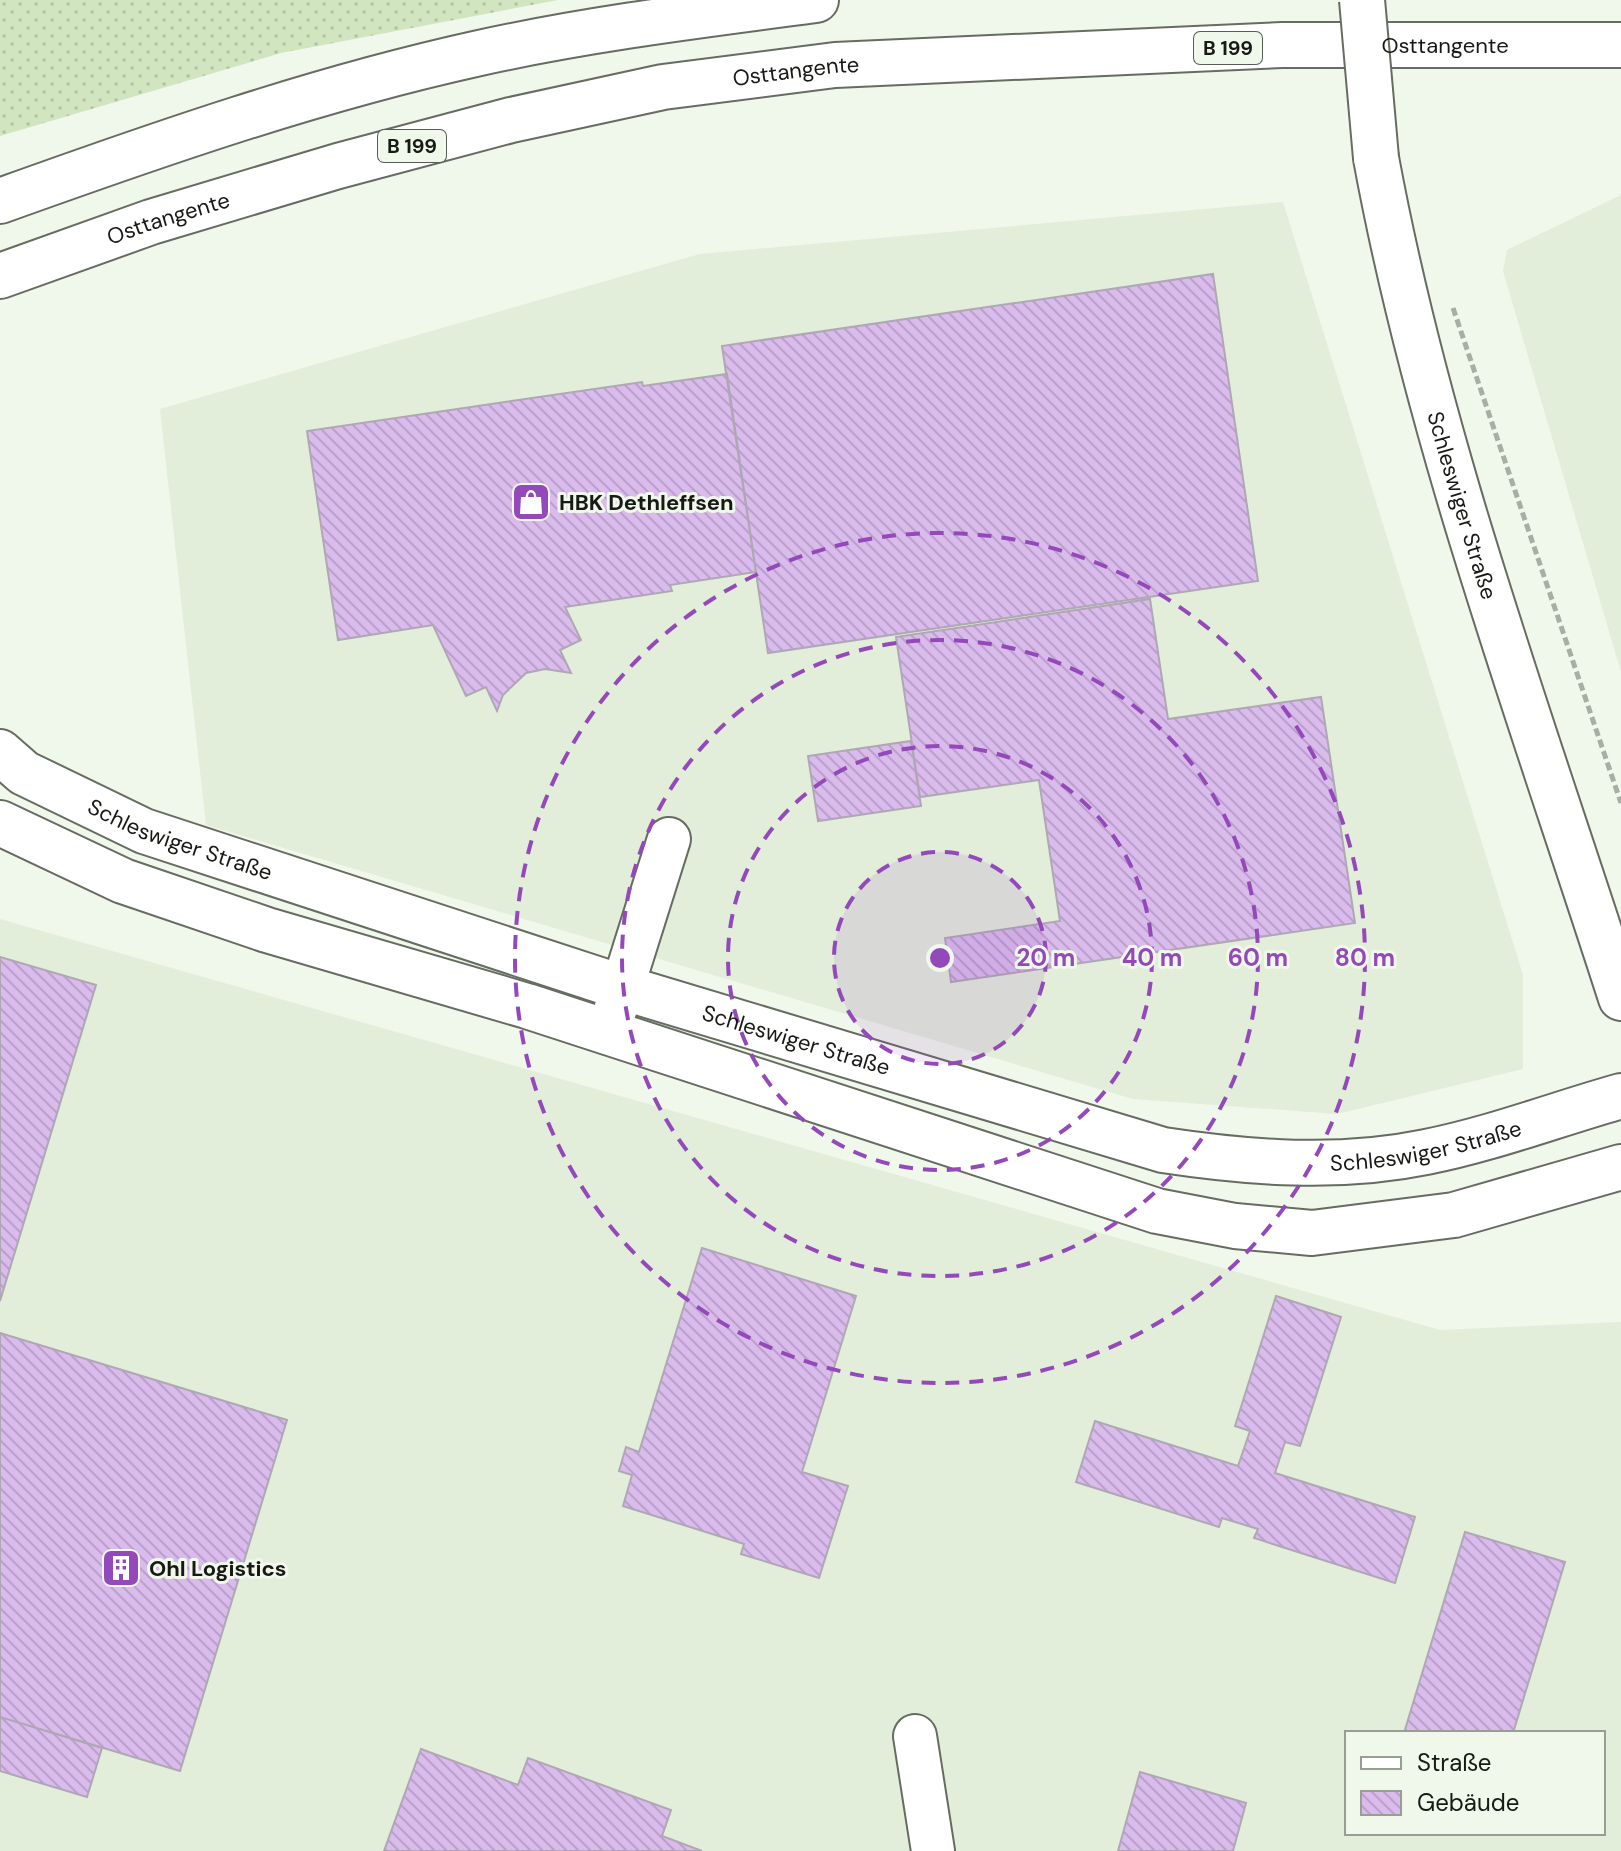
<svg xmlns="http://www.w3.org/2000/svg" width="1621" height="1851" viewBox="0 0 1621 1851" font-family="'DM Sans',sans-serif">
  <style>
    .built { fill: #e2edda; fill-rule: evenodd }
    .grass { fill: url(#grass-dots) }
    .building { fill: url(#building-back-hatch); stroke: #afa8b4; stroke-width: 2 }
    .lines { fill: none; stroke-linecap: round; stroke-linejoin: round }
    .minor-casing { stroke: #666c61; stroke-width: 46 }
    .major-casing { stroke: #666c61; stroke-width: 48 }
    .highway-casing { stroke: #666c61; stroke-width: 48 }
    .path { stroke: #a9aea5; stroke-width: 5; stroke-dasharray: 8 4; stroke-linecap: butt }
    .minor { stroke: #fff; stroke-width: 42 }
    .major { stroke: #fff; stroke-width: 44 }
    .highway { stroke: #fff; stroke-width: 44 }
    .major-bridge-casing { stroke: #666c61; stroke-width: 48; stroke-linecap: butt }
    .major-bridge { stroke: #fff; stroke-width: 44 }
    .ring { fill: none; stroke: #9449bb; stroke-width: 4; stroke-dasharray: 14 10 }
    .labels { text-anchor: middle; stroke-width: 6; stroke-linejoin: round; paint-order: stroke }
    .shield { fill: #f0f7eb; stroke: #585c55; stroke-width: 2 }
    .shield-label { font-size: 20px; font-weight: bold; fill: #171915 }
    .street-label { font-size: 22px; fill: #171915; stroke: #f0f7eb }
    .poi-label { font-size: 22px; font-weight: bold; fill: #171915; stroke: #f0f7eb; text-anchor: start }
    .centre { fill: #9449bb; stroke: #f0f7eb; stroke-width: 4 }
    .ring-label { font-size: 24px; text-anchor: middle; font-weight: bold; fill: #9449bb; stroke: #f0f7eb; stroke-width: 6; stroke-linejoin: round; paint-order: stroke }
  </style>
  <defs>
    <pattern id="grass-dots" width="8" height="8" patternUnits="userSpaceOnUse" patternTransform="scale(2)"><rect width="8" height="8" fill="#d1e5c0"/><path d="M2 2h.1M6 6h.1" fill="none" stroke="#b3c4a4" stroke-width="1.8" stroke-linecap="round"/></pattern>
    <pattern id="building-back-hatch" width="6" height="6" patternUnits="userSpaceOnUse" patternTransform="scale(2)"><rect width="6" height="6" fill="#d9bbec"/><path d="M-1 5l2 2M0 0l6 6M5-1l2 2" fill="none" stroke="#baa0ca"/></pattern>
  </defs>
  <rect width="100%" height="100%" fill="#f0f7eb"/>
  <path class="built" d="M1621,195v477l-118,-401 4,-21z
    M1283,202l240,773v94l-186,45 -204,-15 -927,-274 -46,-416 540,-155z
    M0,919l1440,411 181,-8v529h-1621zM1347,1733h256v100h-256z"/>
  <path class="grass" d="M0,0h558l-277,53 -281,83z"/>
  <path class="building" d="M1213,274l45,307 -490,72 -46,-307z
    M727,374l29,198 -86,13 2,6 -107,16 16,33 -21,10 11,23 -26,-4 -19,4 -23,22 -6,16 -11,-24 -20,9 -33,-71 -95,15 -31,-209 335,-49 1,4z
    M1150,599l18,120 153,-22 34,226 -404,59 -6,-44 115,-17 -21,-141 -119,17 -24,-160z
    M911,741l10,65 -103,15 -10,-65z
    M0,957l96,28 -96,316z
    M702,1248l154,48 -54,176 46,14 -29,92 -78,-24 3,-10 -121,-38 9,-31 -13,-4 7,-24 13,5z
    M1276,1296l65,21 -41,129 -15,-4 -10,31 140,44 -20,66 -141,-45 4,-9 -36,-11 -3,9 -143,-45 19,-61 143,45 12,-35 -15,-5z
    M0,1333l287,87 -107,351 -180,-54z
    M1465,1532l100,30 -52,171h-109z
    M0,1717l102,31 -15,49 -87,-26z
    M421,1749l97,36 10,-27 143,52 -9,26 40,15h-318z
    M1140,1772l106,31 -13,48h-115z"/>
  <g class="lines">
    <g class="minor-casing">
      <path id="minor" d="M608,1033l61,-194
        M915,1736l18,115"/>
    </g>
    <g class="major-casing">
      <g id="major">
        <path id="s1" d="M1376,158c53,287 156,563 245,840"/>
        <path id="s2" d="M0,752l24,21 120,58 477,156 542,163c86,13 176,20 263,2 66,-13 131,-38 195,-56"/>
        <path d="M0,823l123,58 144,49 260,76 630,205 78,15 77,7 142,-18 167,-48"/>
      </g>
    </g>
    <g class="highway-casing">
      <g id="highway">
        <path d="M0,201c156,-56 313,-111 475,-147 112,-25 227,-39 341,-54"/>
        <path id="s3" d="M0,276l151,-54 187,-56 173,-46 152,-33 172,-22 447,-20h339"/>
      </g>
    </g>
    <path class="path" d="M1453,308l168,495"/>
    <use href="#minor" class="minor"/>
    <use href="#major" class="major"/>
    <use href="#highway" class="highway"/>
    <g class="major-bridge-casing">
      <path id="major-bridge" d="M1362,0l14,158"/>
    </g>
    <use href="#major-bridge" class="major-bridge"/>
  </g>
  <circle cx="940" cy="958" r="106" fill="#9449bb" fill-opacity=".12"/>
  <g class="ring">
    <circle cx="940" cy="958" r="106"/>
    <circle cx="940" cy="958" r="212"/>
    <circle cx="940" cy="958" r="318"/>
    <circle cx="940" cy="958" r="425"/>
  </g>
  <defs>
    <g id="shop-square" transform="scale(2)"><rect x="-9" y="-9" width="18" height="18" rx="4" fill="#9449bb" stroke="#f0f7eb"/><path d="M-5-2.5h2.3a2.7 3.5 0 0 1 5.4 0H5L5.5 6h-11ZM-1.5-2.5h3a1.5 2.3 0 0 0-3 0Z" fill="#fff"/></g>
    <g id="building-square" transform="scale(2)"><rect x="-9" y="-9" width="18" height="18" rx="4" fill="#9449bb" stroke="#f0f7eb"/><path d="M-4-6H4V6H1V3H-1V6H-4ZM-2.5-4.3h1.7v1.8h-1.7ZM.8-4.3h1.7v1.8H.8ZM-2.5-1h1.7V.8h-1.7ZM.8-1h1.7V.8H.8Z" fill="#fff"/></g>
  </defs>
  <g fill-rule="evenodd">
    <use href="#shop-square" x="531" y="502"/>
    <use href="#building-square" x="121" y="1568"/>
  </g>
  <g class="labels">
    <g class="shield">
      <rect x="1194" y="32" width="68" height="32" rx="6"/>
      <rect x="378" y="130" width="68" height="32" rx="6"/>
    </g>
    <g class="shield-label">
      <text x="1228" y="55">B 199</text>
      <text x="412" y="153">B 199</text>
    </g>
    <g class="street-label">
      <text dy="8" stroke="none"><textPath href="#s3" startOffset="1474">Osttangente</textPath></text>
      <text dy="8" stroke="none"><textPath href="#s3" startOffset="824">Osttangente</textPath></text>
      <text dy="8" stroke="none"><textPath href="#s3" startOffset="178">Osttangente</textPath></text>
      <text dy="8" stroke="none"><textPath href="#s1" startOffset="358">Schleswiger Straße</textPath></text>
      <text dy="8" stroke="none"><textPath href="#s2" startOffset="202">Schleswiger Straße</textPath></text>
      <text dy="8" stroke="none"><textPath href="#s2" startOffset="850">Schleswiger Straße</textPath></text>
      <text dy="8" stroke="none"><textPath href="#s2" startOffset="1498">Schleswiger Straße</textPath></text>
    </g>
    <g class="poi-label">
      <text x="559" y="510">HBK Dethleffsen</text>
      <text x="149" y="1576">Ohl Logistics</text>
    </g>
  </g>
  <circle cx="940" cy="958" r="12" class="centre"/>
  <g class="ring-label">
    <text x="1046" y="966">20 m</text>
    <text x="1152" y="966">40 m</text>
    <text x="1258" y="966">60 m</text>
    <text x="1365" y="966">80 m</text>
  </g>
  <rect x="1345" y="1731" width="260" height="104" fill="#f0f7eb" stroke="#999e95" stroke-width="2"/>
  <rect x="1361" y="1757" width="40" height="12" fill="#ffffff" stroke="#999e95" stroke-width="2"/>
  <text x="1417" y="1771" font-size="24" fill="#171915">Straße</text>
  <rect x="1361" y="1791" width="40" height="24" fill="url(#building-back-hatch)" stroke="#999e95" stroke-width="2"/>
  <text x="1417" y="1811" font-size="24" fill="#171915">Gebäude</text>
</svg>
